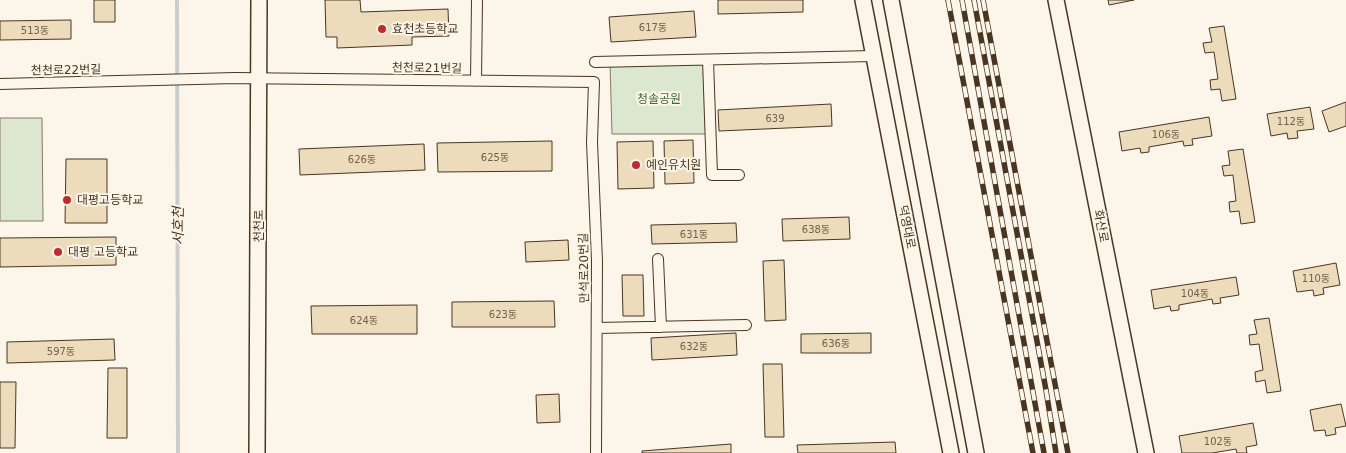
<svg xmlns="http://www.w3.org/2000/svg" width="1346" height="453" viewBox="0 0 1346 453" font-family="'DejaVu Sans','Noto Sans KR',sans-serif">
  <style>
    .green { fill: #dce7d0; stroke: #887966 }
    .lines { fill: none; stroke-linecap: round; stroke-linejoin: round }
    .stream { stroke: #c9cecd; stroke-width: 4 }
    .building { fill: #ecdcbc; stroke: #4a3520 }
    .street-casing { stroke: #4a3520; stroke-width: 12 }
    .secondary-casing { stroke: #4a3520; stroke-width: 18 }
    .street { stroke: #fbf6e9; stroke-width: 10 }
    .secondary { stroke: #fbf6e9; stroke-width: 15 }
    .rail-casing { stroke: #4a3520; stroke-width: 5.5 }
    .rail { stroke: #fbf6e9; stroke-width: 4; stroke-dasharray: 11; stroke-linecap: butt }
    .poi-dot { fill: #c62828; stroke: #fbf6e9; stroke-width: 2 }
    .labels { text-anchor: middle; stroke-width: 4; stroke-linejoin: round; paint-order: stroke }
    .number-label { font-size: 10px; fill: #725f47 }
    .poi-label { font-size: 12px; fill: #4a3520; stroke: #fbf6e9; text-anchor: start }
    .street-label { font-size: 12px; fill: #4a3520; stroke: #fbf6e9 }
    .park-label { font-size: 12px; fill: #436837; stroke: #fbf6e9 }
    .water-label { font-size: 14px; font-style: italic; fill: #4a3520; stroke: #fbf6e9 }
  </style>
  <rect width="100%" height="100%" fill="#fbf6e9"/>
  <path class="green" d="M706,63l1,71h-95l-2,-70z
    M0,118h42l1,103h-43z"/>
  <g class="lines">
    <path class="stream" d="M177,0l1,453"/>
  </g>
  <path class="building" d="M94,0h21v22h-21z
    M325,0h35l1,12 87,-3 1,27 -37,1v8l-75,3v-11h-11z
    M718,0h85v12l-85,2z
    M1108,0h26l-25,5z
    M694,11l2,26 -85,5 -2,-25z
    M71,20v19l-71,1v-19z
    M1224,26l12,73 -14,2 -2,-12 -9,1 -1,-10 8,-1 -4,-27 -9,1 -2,-10 9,-1 -3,-14z
    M1346,102v24l-17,6 -7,-21z
    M831,104l1,22 -113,5 -1,-21z
    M1310,107l4,22 -17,2 1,7 -10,1 -1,-6 -16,3 -4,-22z
    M1209,117l3,19 -20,3 1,6 -9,1 -1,-5 -34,6v5l-8,1 -1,-5 -18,3 -3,-19z
    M693,140l1,43 -29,1 -1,-43z
    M552,141v30l-114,1 -1,-29z
    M653,141l1,47 -36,1 -1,-47z
    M424,144l1,26 -125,5 -1,-26z
    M1243,149l12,73 -14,2 -2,-13 -9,1 -1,-10 7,-1 -3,-26 -9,1 -2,-10 8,-1 -2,-14z
    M66,159h41v64h-42z
    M849,217l1,22 -67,2 -1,-22z
    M736,223l1,19 -85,2 -1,-19z
    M116,237v28l-116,2v-29z
    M568,240l1,20 -43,2 -1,-20z
    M784,260l2,60 -21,1 -2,-60z
    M1336,263l4,22 -17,3 1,6 -10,2 -1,-6 -16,2 -4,-21z
    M622,275h21l1,41h-21z
    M1236,277l3,18 -19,3 1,5 -8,1 -1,-5 -33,6v5l-8,1 -1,-5 -16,3 -3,-19z
    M554,301l1,26h-103v-25z
    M417,305v29h-105l-1,-28z
    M1269,318l12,73 -14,2 -2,-13 -9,2 -1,-10 8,-2 -4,-26 -9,1 -1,-10 8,-1 -3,-14z
    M736,333l1,22 -85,5 -1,-22z
    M871,333v20h-70v-19z
    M114,339l1,21 -108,3v-21z
    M763,364h19l2,73h-19z
    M108,368h19v70h-20z
    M0,382h16l-1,66h-15z
    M559,394l1,28 -23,1 -1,-28z
    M1341,404l5,22 -11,2 1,6 -10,2 -1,-6 -11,1 -4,-21z
    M1253,423l4,22 -11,2 1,6h-10l-1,-4 -24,4h-30l-3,-17z
    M895,442l1,11h-98l-1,-8z
    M731,444v9h-89v-2z"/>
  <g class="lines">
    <g class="street-casing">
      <path id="street" d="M708,60l4,115h27
        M595,62l278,-6
        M476,81l1,-81
        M0,84l235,-6 359,4 -2,60 5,119 -1,192
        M658,259l3,68
        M597,328l149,-3"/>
    </g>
    <g class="secondary-casing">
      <path id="secondary" d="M863,0l88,453
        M891,0l85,453
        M1056,0l90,453
        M257,453l2,-453"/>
    </g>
    <use href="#street" class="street"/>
    <use href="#secondary" class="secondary"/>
    <g class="rail-casing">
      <path id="rail" d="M948,0l85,453
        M962,0l82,453
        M974,0l72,390 10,63
        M983,0l85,453"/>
    </g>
    <use href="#rail" class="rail"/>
  </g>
  <g class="poi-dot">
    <circle cx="382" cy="29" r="5"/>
    <circle cx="636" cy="165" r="5"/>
    <circle cx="67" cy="200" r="5"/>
    <circle cx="58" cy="252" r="5"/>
  </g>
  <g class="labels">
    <g class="number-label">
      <text x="653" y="31">617동</text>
      <text x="35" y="34">513동</text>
      <text x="775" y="122">639</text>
      <text x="1291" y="125">112동</text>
      <text x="1166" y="138">106동</text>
      <text x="495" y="161">625동</text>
      <text x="362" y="163">626동</text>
      <text x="816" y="233">638동</text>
      <text x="694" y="238">631동</text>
      <text x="1316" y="282">110동</text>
      <text x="1195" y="297">104동</text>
      <text x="503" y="318">623동</text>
      <text x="364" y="324">624동</text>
      <text x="836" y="347">636동</text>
      <text x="694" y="350">632동</text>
      <text x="61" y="355">597동</text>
      <text x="1218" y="445">102동</text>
    </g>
    <g class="poi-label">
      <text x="392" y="33">효천초등학교</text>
      <text x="646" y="169">예인유치원</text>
      <text x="77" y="204">대평고등학교</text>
      <text x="68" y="256">대평 고등학교</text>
    </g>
    <g class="street-label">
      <text transform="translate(427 68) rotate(1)" y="4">천천로21번길</text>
      <text transform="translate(66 70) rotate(-1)" y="4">천천로22번길</text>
      <text transform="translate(259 226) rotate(-90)" y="4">천천로</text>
      <text transform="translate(1101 226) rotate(79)" y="4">화산로</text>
      <text transform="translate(907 227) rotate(79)" y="4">덕영대로</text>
      <text transform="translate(584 268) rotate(-91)" y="4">만석로20번길</text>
    </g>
    <g class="park-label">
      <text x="659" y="103">청솔공원</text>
    </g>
    <g class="water-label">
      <text transform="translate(178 226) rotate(-90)" y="5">서호천</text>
    </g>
  </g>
</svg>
